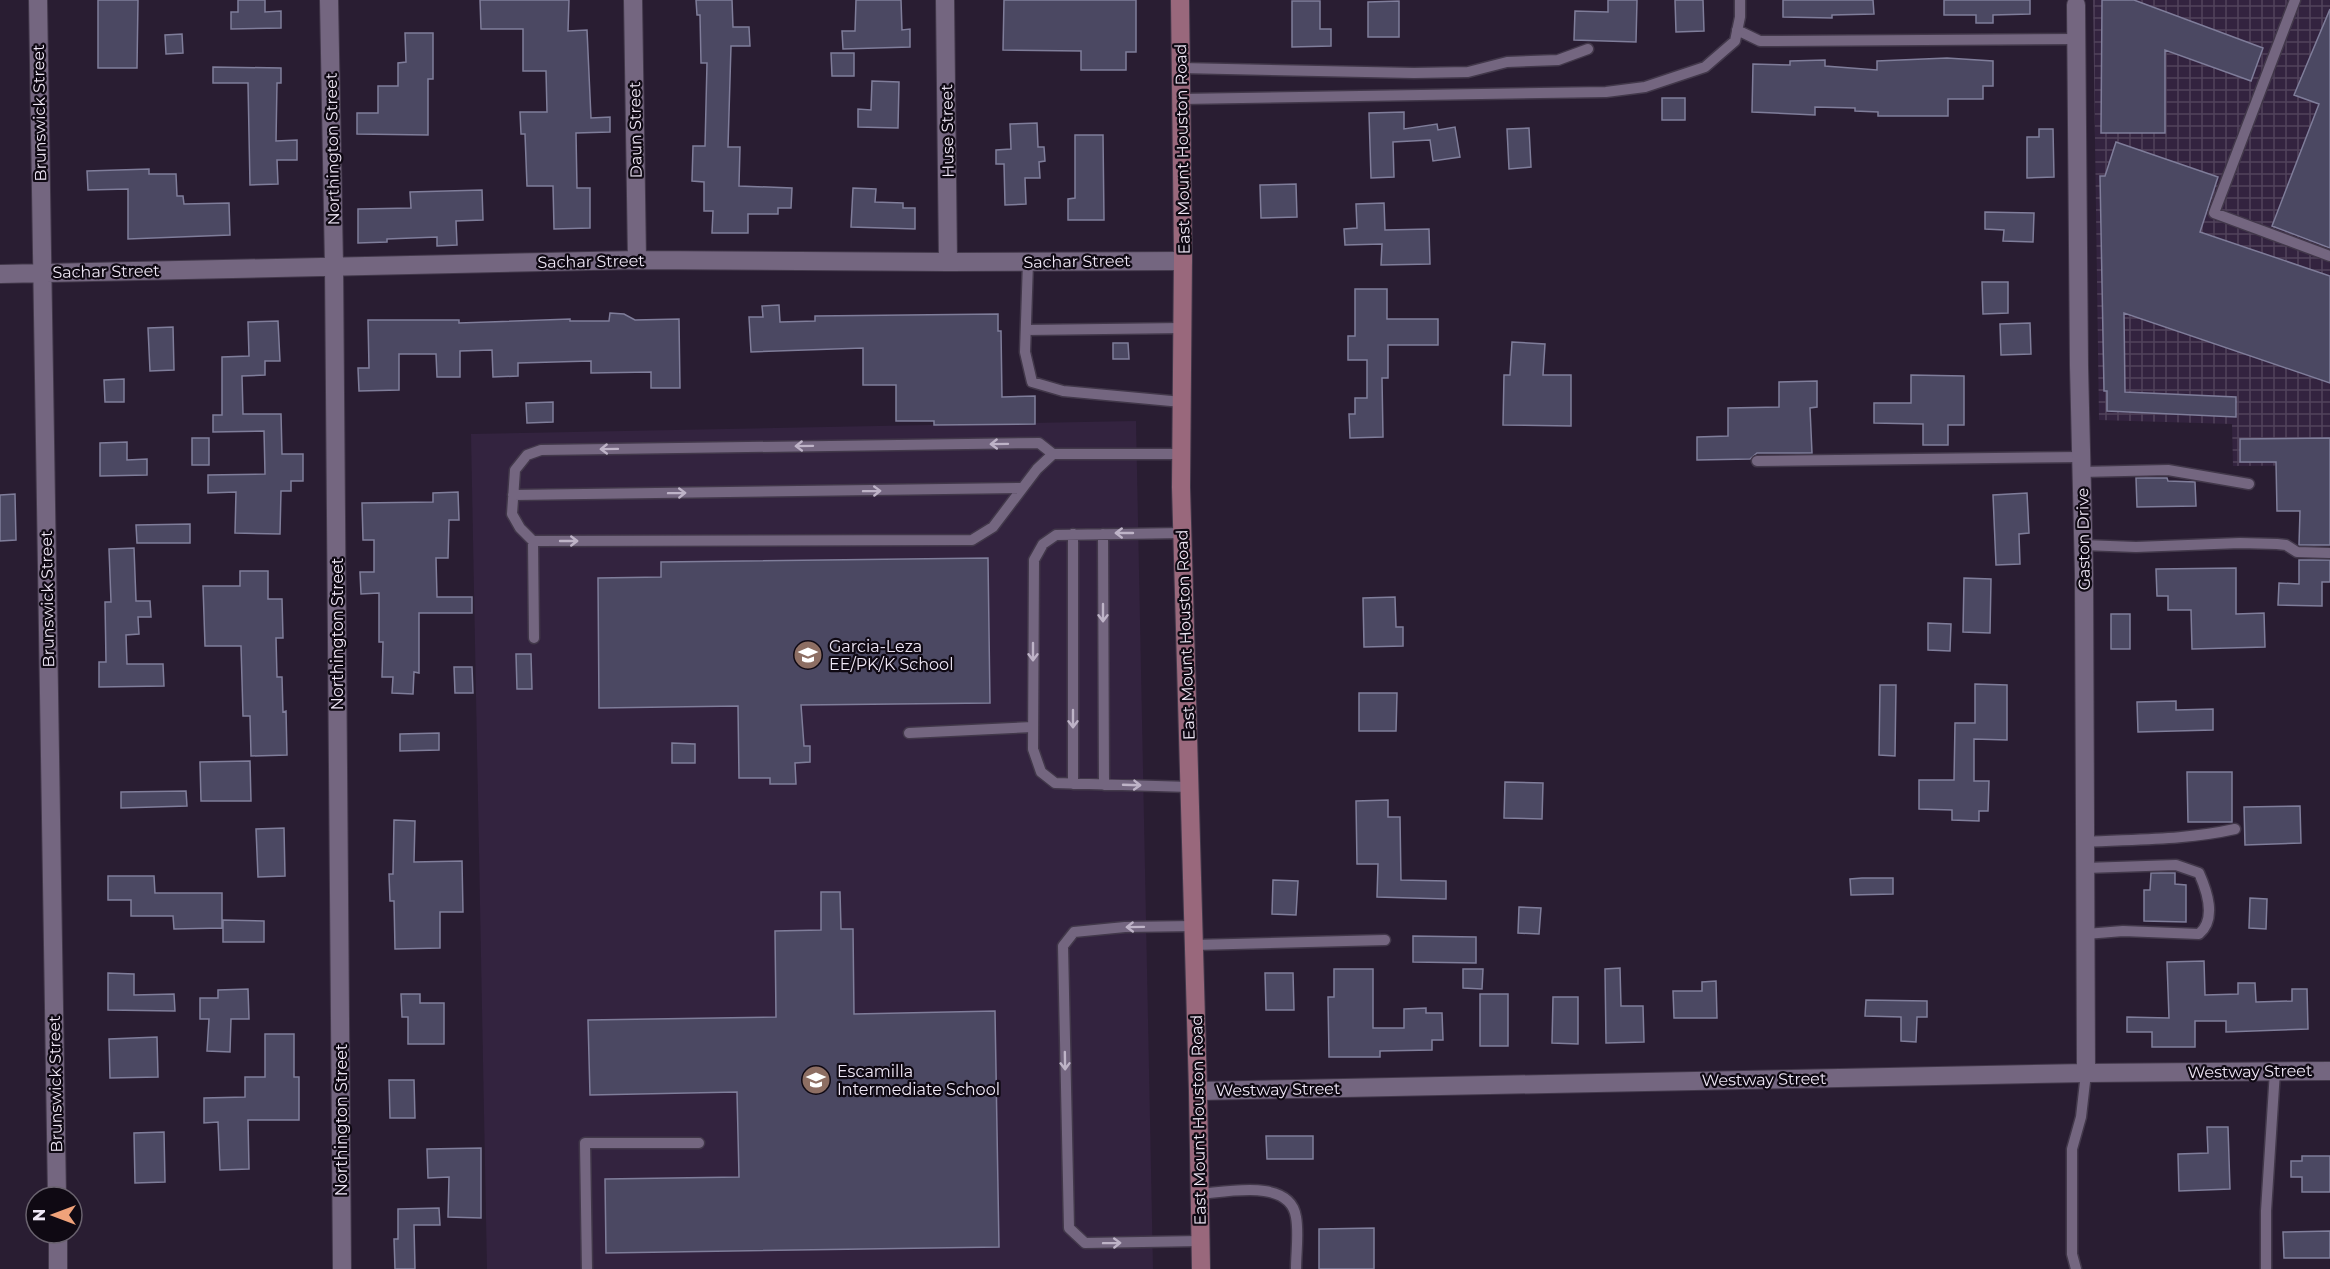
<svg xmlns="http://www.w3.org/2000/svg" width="2330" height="1269" viewBox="0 0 2330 1269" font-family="Montserrat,sans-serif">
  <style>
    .built { fill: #33233f }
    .industrial { fill: url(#industrial-grid) }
    .building { fill: #4b4862; stroke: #7f7d9a; stroke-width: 1.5 }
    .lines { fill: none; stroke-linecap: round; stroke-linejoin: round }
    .lane-casing { stroke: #42384a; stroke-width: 13 }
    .street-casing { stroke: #42384a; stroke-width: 20 }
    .secondary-casing { stroke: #42384a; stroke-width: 20 }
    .lane { stroke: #746680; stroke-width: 10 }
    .street { stroke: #746680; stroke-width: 18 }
    .secondary { stroke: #99687c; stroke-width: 18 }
    .oneway { stroke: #beb3c7 }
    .labels { text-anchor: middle; stroke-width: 4.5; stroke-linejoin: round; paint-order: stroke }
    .street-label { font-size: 16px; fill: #efe7f6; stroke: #0f0913 }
    .poi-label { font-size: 16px; fill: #efe7f6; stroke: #0f0913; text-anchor: start }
  </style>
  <defs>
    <pattern id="industrial-grid" width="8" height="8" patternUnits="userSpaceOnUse" patternTransform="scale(1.5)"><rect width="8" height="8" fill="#33233f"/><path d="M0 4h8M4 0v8" fill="none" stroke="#51435b"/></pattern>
  </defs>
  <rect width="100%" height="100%" fill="#291d32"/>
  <path class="built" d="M1136,421l17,848h-666l-16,-835z"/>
  <path class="industrial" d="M2093,0h237v465l-97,1 -1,-42 -133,-4z"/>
  <path class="building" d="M98,0h40l-1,68h-39z
    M238,0h27v12l16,-1v17l-50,1v-17h7z
    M480,0h89l-1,31 19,-1 4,88 19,-1v15l-34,1 1,55h13v40l-36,1 -1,-43h-26l-2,-52h-4l-1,-22h27l-1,-41h-23v-42h-42z
    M696,0h36l1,27h16l1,19h-19l-3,101h12l-1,39 53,2 -1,20h-13v6h-30v19h-36l1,-22h-9v-29l-12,-1 1,-35h12l2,-83h-6l-1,-48h-3z
    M856,0h45l1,30 8,-1v18l-67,2 -1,-18h13z
    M1004,0h132v52h-10v18h-45v-19l-78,-1z
    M1608,0h29l-1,42 -62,-2 1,-29 33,1z
    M1675,0h28l1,31 -28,1z
    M1783,0h90l1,14 -42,1v3l-49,-1z
    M1944,0h86v14l-37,1v8h-17v-8h-32z
    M2102,0h32l129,48 -12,33 -86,-31v83h-64z
    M1292,1h28v28h11v17l-39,1z
    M1399,1v36h-31v-35z
    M2330,9v239l-58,-22 47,-122 -25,-9z
    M405,33h28v46h-5v56l-71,-1v-21h21v-27h20v-23l8,-1z
    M182,34l1,19 -17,1 -1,-19z
    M831,53h23v23h-22z
    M1947,58l46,3v25h-10v13h-35v17h-70v-4l-23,-1v-3l-40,-1v8l-63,-3 1,-48 37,1v-4l35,-1v6l52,4v-9z
    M213,67l68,1v15h-4l-1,58 21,-1v20h-20l1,24 -28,1 -2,-102h-35z
    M872,81l27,1 -1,46 -40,-1v-18l13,1z
    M1662,98h23v22h-23z
    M1404,112v17l33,-5 1,6 17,-3 5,30 -27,4 -3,-21 -37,2 1,35 -23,1 -2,-65z
    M1037,123l1,24h6l1,14 -6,1 1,16h-15l1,26 -21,1 -1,-41h-8v-14l15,-1 -1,-25z
    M1529,128l2,39 -22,2 -2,-40z
    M2039,129h14l1,48 -27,1v-41h12z
    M1075,135h28l1,85h-36v-21l7,-1z
    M2116,142l102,35 -18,55 130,44v107l-206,-70 1,79 111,5v20l-129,-6v-20h-3l-4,-215h5z
    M149,169v5h27l1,22h6l1,8 45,-1 1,32 -102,4v-50l-40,1 -1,-19z
    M1296,184l1,33 -36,1 -1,-33z
    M853,188l23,1 -1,13 28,1v5h12v21l-64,-2z
    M482,190l1,30 -27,1 1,24 -20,1v-9l-50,2v3l-29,1v-34l53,-1 -1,-16z
    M1384,203l1,27 44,-1 1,35 -49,1 1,-21 -37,1 -1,-16 13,-1 -1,-24z
    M1985,212l49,1 -1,29 -30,-1 1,-11 -19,-1z
    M1982,282h26v31l-25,1z
    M1355,289h32v30h51v26h-50v33h-6l1,59 -33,1 -1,-24h6v-16h12v-38h-19v-24h7z
    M779,305l1,17 35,-1v-5l183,-2v17h3l1,66 33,-1v28l-101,1v-4h-38v-36h-33v-37l-112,4 -2,-35h14l-1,-11z
    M610,313l14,1 11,6 44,-1 1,69h-29v-16l-60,1v-12l-73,2v13l-25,1 -1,-27 -32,1v26h-23l-1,-23h-37v36l-40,1 -1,-23h11l-1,-48h91v3l111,-4v2h39z
    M278,321l2,40h-15v14l-23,1 1,38h38l1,40h21v27h-12v10h-10l-1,43 -45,-1 1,-41 -28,1v-18l57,-1 -1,-43 -51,1v-17h9v-58l27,-1 -1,-34z
    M2030,323l1,31 -30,1 -1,-31z
    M173,327l1,43 -24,1 -2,-43z
    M1512,342l33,2 -2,31h28v51l-68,-1 1,-50h6z
    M1113,343h15l1,16h-16z
    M1911,375l53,1v49h-16v20h-25v-21l-49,-1v-20h37z
    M124,379v23h-19l-1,-22z
    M1817,381v26l-7,1 2,45h-55l-7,6 -53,1v-23l31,-1v-28l51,-1v-25z
    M553,402v20l-26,1 -1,-20z
    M192,438h17v27h-17z
    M2330,438v107h-31l1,-34h-23l-1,-49h-36v-23z
    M127,442v18l20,-1v16l-47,1v-33z
    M2136,478h31l1,3 27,1 1,24 -59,1z
    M458,492l1,28h-10l-1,38h-12l1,39h35v16h-53v60l-5,-1 -1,22 -21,-1 1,-16h-11l1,-35h-4v-49l-18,1 -1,-22h14v-32h-11l-1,-37 71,-1v-9z
    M2027,493l2,40 -10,1 1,30 -24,1 -3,-70z
    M15,494l1,46 -16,1v-46z
    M190,524v19h-53l-1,-18z
    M134,548l2,53h14l1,16h-13l1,17 -13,1 1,29h36l1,22 -65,1v-25h7l-1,-60h6l-2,-53z
    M988,558l2,145 -189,2 3,41h6v16l-15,1 1,21h-26v-6h-31l-1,-72 -139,2 -1,-130 63,-1v-15z
    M2299,560h31v22h-8v24l-44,-1 1,-22 20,1z
    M2236,568v46l28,-1 1,34 -73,2 -1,-39h-23v-14h-11l-1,-27z
    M240,571h28v28h14l1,39h-7l1,39h5l1,35 3,-1 1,44 -36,1 -1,-40h-7l-2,-70h-36l-2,-60h37z
    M1964,578l27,1 -1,54 -27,-1z
    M1395,597l1,30h7v19l-39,1 -1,-49z
    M2111,614h19v35h-19z
    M1928,623l23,1 -1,27 -22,-1z
    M516,654h15l1,35h-15z
    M454,667h18l1,26h-18z
    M1975,684l32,1v55l-33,-1v42h15l-1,30h-9v10l-27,-1v-10l-33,-1v-29h35l1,-57h20z
    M1880,685h16l-1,71 -16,-1z
    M1359,693h38l-1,38h-37z
    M2176,701v9l37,-1v21l-75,2 -1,-30z
    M439,733v17l-39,1v-17z
    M672,743l23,1v19h-23z
    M250,761l1,40h-50l-1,-39z
    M2187,772h45v50h-44z
    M1505,782l38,1 -1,36 -38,-1z
    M186,791l1,15 -66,2v-16z
    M1388,800v17h12l1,63 45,1v18l-69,-2 1,-33h-21l-1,-63z
    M2300,806l1,37 -56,2 -1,-38z
    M394,820l21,1 -1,41 48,-1 1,51h-23v36l-45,1 -1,-48h-4l-1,-27h4z
    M284,828l1,48 -27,1 -2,-48z
    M2151,873h24v11l11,1v37l-42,-1v-31h6z
    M108,876h46l1,17h67v35l-48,1 -1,-13h-42v-16h-23z
    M1862,878h31v16l-42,1 -1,-16z
    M1273,880l25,1 -2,34 -24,-1z
    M821,892h19l1,37h12l1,85 141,-3 4,236 -393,6 -1,-74 134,-2 -2,-85 -147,3 -2,-75 188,-3 -1,-86 46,-1z
    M2250,898l17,1 -1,30 -17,-1z
    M1519,907l22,1 -2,26 -21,-1z
    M223,920l41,1v21h-41z
    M1413,936l63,1v26l-63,-1z
    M2204,961l1,34 33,-1v-11h17l1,19 36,-1v-12h15l1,40 -82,3v-11h-31v26h-43v-15h-25v-15l42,1 -2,-56z
    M1620,968l1,38h22l1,36 -38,1 -1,-74z
    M1334,969h39v59h31v-19l22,-1v5h16l1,27h-11v10l-52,1v6h-51l-1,-60h6z
    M1463,969h20l-1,20 -19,-1z
    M108,973l26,1v21l40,-1 1,17 -67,-1z
    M1265,973h28l1,37h-28z
    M1716,981l1,37h-43l-1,-27h29v-9z
    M248,989l1,30h-18l-1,33 -23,-1 2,-32h-9v-21h18v-8z
    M401,994h19v9h24v41h-36v-27h-6z
    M1480,994h28v52h-28z
    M1553,997h25v47l-26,-1z
    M1866,1000l61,1v16h-10l-1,25 -15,-1v-24l-36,-1z
    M265,1034h29v43h5v43h-51l1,49 -29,1 -2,-48 -14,1v-25l41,-1v-20h20z
    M157,1037l1,40 -48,1 -1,-39z
    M389,1080h25l1,38h-25z
    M2207,1127h21l2,62 -51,2 -1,-37 30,-1z
    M164,1132l1,50 -30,1 -1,-50z
    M1266,1136h47v23h-46z
    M481,1148v70l-33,-1 1,-40 -21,1 -1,-29z
    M2302,1156h28v36h-28v-15h-11v-16h11z
    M439,1208l1,17h-26l1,44h-20l-1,-30h4v-30z
    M1374,1228v41h-55v-40z
    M2330,1231v27h-46l-1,-26z"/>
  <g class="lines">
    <g class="lane-casing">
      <path id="lane" d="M2295,0l-81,213 116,43
        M1737,30l23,11h7l310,-2
        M1181,68l233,5 54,-1 39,-10 51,-2 30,-11
        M1181,99l425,-7 39,-5 60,-20 30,-26 5,-24v-17
        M1028,262l-3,90 7,30 31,9 119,11
        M1026,330l157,-2
        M1053,454l-16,15 -44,58 -21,13 -439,1 -13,-13 -8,-14 3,-44 12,-15 14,-5 498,-7 14,11h128
        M1757,461l324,-4
        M2081,472l87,-2 81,14
        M513,495l509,-7
        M1183,533l-127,2 -13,9 -9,16 -1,189 8,23 14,11 135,4
        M1073,534v250
        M1103,534l1,251
        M533,541l1,97
        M2083,545l53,2 104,-4 37,1 9,1 11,7 33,1
        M909,733l124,-6
        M2085,842c50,-3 101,-2 150,-13
        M2085,868l91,-3 23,8c8,18 18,46 0,61l-76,-3 -37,3
        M1194,926l-69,1 -51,5 -11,14 6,282 16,15 115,-2
        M1194,945l191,-5
        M1200,1194c27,-2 90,-16 96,23 3,16 0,35 0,52
        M587,1269l-2,-126h114
        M2076,1269l-4,-15v-105l9,-32 5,-44
        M2266,1269v-58l9,-140"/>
    </g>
    <g class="street-casing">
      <path id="street" d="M38,0l19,1197
        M329,0l5,266 8,1003
        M633,0l4,260
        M945,0l3,262
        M2076,5l3,361 5,208 2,499
        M0,274l637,-14 311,2 235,-1
        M1198,1091l888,-18 244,-2
        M58,1233v36"/>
    </g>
    <g class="secondary-casing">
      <path id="secondary" d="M1180,0l3,254 -2,233 17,604 3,178"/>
    </g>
    <use href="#lane" class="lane"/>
    <use href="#street" class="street"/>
    <use href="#secondary" class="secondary"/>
  </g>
  <defs><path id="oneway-shaft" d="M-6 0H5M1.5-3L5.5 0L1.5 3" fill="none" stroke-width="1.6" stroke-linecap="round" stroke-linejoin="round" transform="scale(1.5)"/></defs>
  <g class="oneway">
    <use href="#oneway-shaft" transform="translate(999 444) rotate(179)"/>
    <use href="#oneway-shaft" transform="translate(804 446) rotate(179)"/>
    <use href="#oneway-shaft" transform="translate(609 449) rotate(179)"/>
    <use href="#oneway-shaft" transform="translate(872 491) rotate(-1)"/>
    <use href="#oneway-shaft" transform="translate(677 493) rotate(-1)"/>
    <use href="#oneway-shaft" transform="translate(1124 533) rotate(180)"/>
    <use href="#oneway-shaft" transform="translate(569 541)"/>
    <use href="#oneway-shaft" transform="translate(1103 613) rotate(90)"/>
    <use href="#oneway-shaft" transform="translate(1033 652) rotate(90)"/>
    <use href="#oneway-shaft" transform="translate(1073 719) rotate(90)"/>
    <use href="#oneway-shaft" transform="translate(1132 785) rotate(2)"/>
    <use href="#oneway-shaft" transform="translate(1135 927) rotate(179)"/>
    <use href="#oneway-shaft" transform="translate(1065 1061) rotate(89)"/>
    <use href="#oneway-shaft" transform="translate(1112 1243) rotate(-1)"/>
  </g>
  <defs>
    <g id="school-disc" transform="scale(1.5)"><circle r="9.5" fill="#8d6e63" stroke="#0f0913"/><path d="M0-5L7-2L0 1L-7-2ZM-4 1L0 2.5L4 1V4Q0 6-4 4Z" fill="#fff"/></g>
  </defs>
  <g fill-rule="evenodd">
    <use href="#school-disc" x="808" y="655"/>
    <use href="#school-disc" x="816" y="1080"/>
  </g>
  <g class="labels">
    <g class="street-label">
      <text transform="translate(39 113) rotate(-91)" y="6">Brunswick Street</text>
      <text transform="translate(635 130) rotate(-91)" y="6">Daun Street</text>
      <text transform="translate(947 131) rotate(-91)" y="6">Huse Street</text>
      <text transform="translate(332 149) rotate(-91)" y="6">Northington Street</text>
      <text transform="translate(1182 149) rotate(-91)" y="6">East Mount Houston Road</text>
      <text transform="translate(591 261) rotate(-1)" y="6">Sachar Street</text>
      <text transform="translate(1077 261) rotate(-1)" y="6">Sachar Street</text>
      <text transform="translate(106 271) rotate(-1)" y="6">Sachar Street</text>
      <text transform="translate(2083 539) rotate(-91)" y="6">Gaston Drive</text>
      <text transform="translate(47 599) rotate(-91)" y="6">Brunswick Street</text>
      <text transform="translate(337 634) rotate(-90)" y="6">Northington Street</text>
      <text transform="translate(1185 635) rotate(-92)" y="6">East Mount Houston Road</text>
      <text transform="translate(2250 1071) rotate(-1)" y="6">Westway Street</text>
      <text transform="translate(1764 1079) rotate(-1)" y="6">Westway Street</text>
      <text transform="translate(55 1084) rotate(-91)" y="6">Brunswick Street</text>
      <text transform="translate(1278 1089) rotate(-1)" y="6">Westway Street</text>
      <text transform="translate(341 1120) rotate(-90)" y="6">Northington Street</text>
      <text transform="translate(1198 1120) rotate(-91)" y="6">East Mount Houston Road</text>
    </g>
    <g class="poi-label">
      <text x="829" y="652">Garcia-Leza<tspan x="829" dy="18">EE/PK/K School</tspan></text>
      <text x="837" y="1077">Escamilla<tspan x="837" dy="18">Intermediate School</tspan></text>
    </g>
  </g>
  <g transform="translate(54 1215) rotate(270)"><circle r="28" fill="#0f0913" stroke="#69626e" stroke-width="1.5"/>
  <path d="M0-4.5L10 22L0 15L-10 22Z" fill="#f0a27a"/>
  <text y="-9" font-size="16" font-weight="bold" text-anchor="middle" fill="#efe7f6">N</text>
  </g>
</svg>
